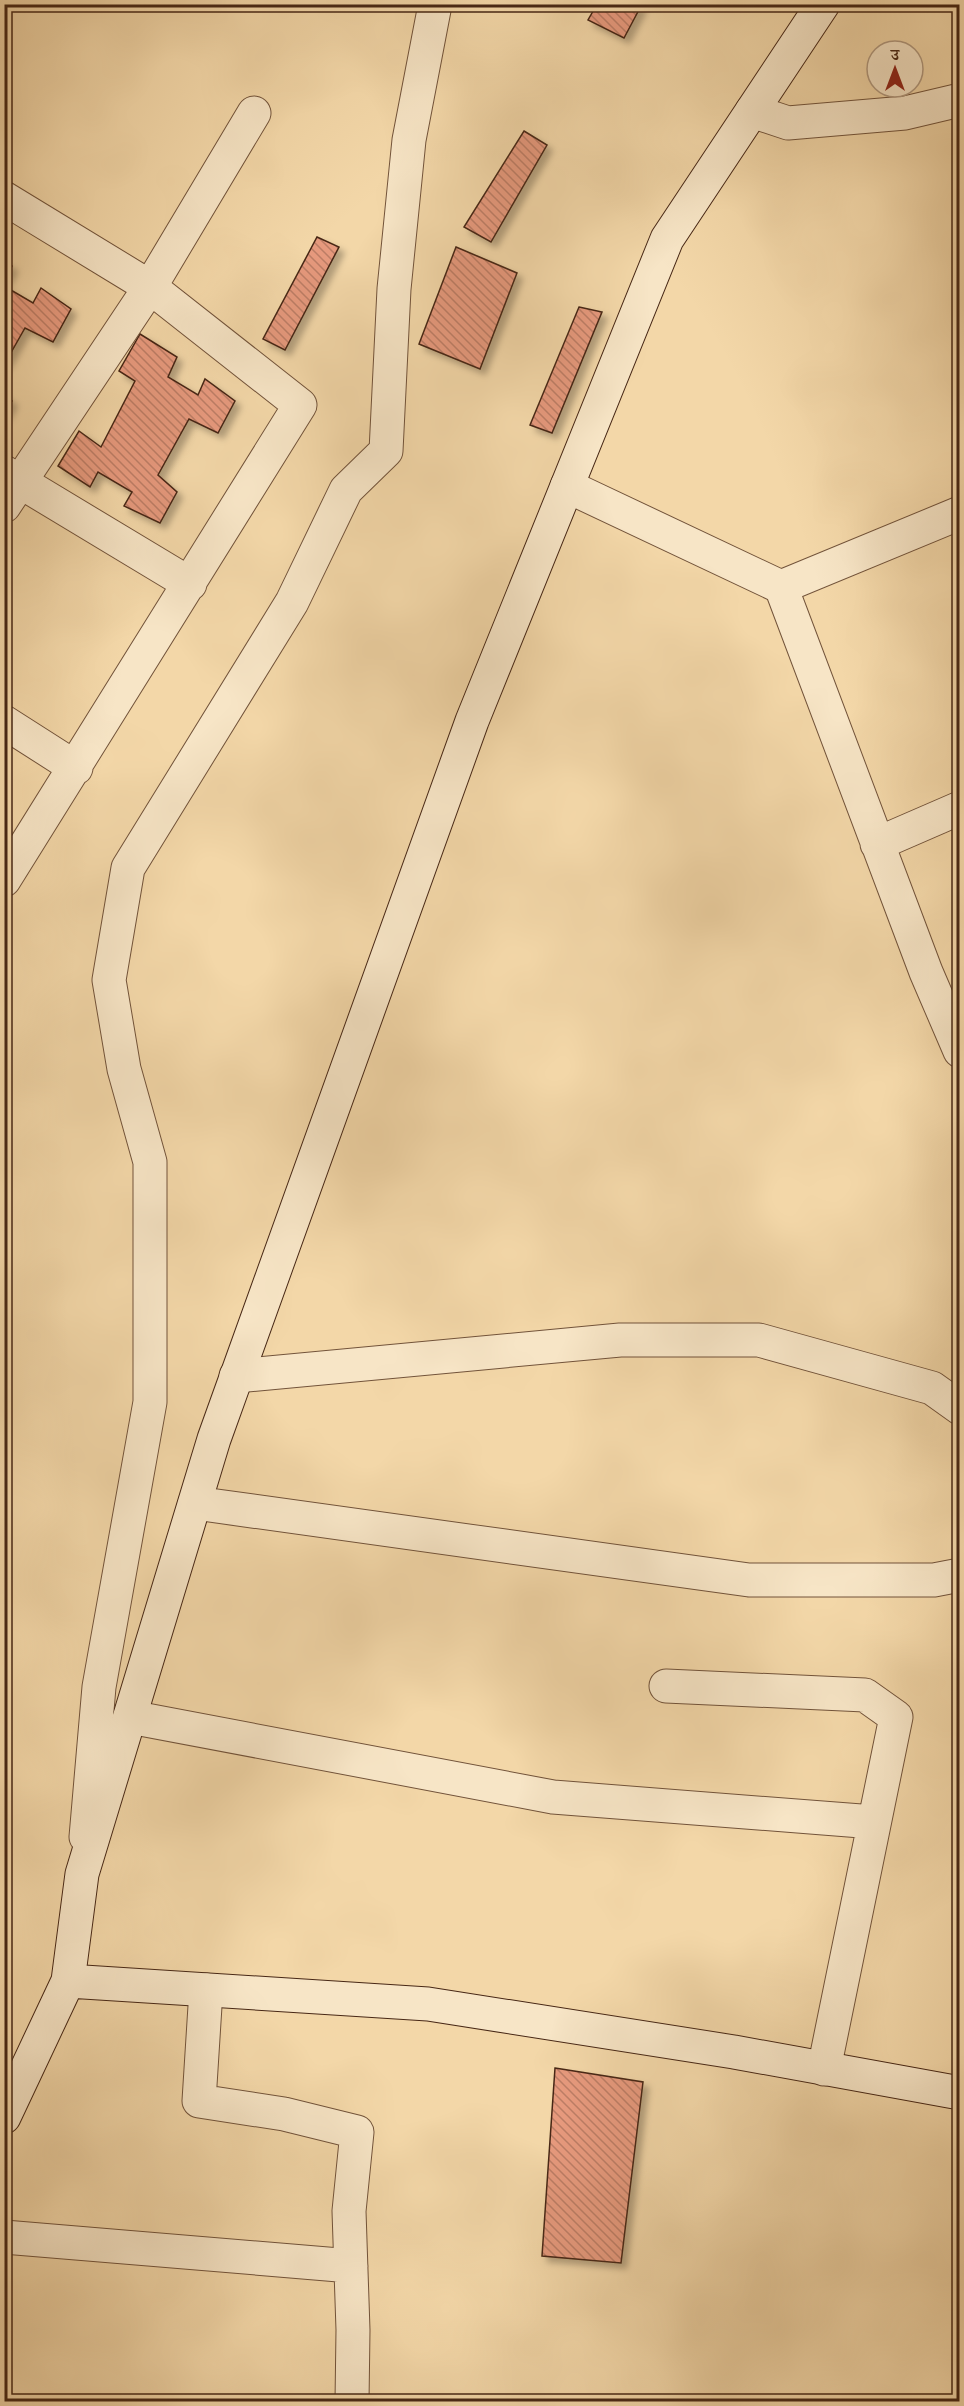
<svg xmlns="http://www.w3.org/2000/svg" width="964" height="2406" viewBox="0 0 964 2406" font-family="'IM FELL English','Noto Serif Devanagari',serif">
  <style>
    .building { fill: url(#building-back-hatch); stroke: #472715; stroke-width: 1.5; filter: url(#shadow) }
    .lines { fill: none; stroke-linecap: round; stroke-linejoin: round }
    .street-casing { stroke: #72533a; stroke-width: 35 }
    .secondary-casing { stroke: #472715; stroke-width: 35 }
    .street { stroke: #f7e5c6; stroke-width: 33 }
    .secondary { stroke: #f7e5c6; stroke-width: 33 }
  </style>
  <defs>
    <pattern id="building-back-hatch" width="6" height="6" patternUnits="userSpaceOnUse" patternTransform="scale(1.5)"><rect width="6" height="6" fill="#e6997d"/><path d="M-1 5l2 2M0 0l6 6M5-1l2 2" fill="none" stroke="#bc7d65"/></pattern>
    <filter id="shadow"><feDropShadow dx="5.5" dy="5.5" stdDeviation="3" flood-color="#0004"/></filter>
  </defs>
  <rect width="100%" height="100%" fill="#f3d7a8"/>
  <filter id="stains"><feTurbulence type="fractalNoise" baseFrequency=".00333" numOctaves="4"/><feColorMatrix values="0 0 0 0 .2 0 0 0 0 .09 0 0 0 0 .02 0 0 0 .5 -.17"/></filter>
  <radialGradient id="worn" r=".72"><stop offset=".6" stop-color="#630" stop-opacity="0"/><stop offset="1" stop-color="#630" stop-opacity=".3"/></radialGradient>
  <path class="building" d="M594,4h45l2,2 -17,32 -36,-18 8,-14z
    M524,131l23,14 -56,97 -27,-15z
    M317,237l22,10 -54,103 -22,-11z
    M456,247l61,26 -37,96 -61,-25z
    M4,261l8,5 -8,17z
    M4,286l29,17 8,-15 30,21 -18,33 -28,-14 -21,37z
    M579,307l23,5 -50,121 -22,-8z
    M140,334l37,23 -9,20 30,18 7,-16 30,22 -17,32 -29,-14 -31,56 19,17 -17,31 -36,-17 8,-14 -34,-20 -8,15 -32,-21 21,-35 22,16 34,-66 -16,-10z
    M4,394l8,7 -8,15z
    M555,2068l88,14 -22,181 -79,-7z"/>
  <g class="lines">
    <g class="street-casing">
      <path id="street" d="M752,111l36,12 117,-10 55,-13
        M4,198l146,89 150,118 -296,475
        M4,472l186,112
        M567,486l214,101
        M4,506l146,-219 104,-174
        M960,513l-179,74 145,385 34,79
        M4,722l72,46
        M877,844l83,-36
        M236,1376l384,-36h139l173,48 28,20
        M195,1503l554,77h185l26,-5
        M666,1686l199,9 31,22 -72,352
        M130,1717l423,80 321,25
        M86,1837l13,-150 51,-285v-240l-26,-93 -15,-89 19,-112 164,-266 54,-112 40,-39 8,-162 15,-149 25,-130
        M206,1990l-7,111 85,13 73,18 -8,79 4,119 -1,72
        M4,2237l347,29"/>
    </g>
    <g class="secondary-casing">
      <path id="secondary" d="M68,1981l360,23 306,48 226,41
        M4,2117l64,-136 14,-107 132,-435 258,-718 195,-482 156,-235"/>
    </g>
    <use href="#street" class="street"/>
    <use href="#secondary" class="secondary"/>
  </g>
  <rect width="964" height="2406" fill="none" stroke="#f3d7a8" stroke-width="24"/>
  <rect x="6" y="6" width="952" height="2394" fill="none" stroke="#472715" stroke-width="3"/>
  <rect x="12" y="12" width="940" height="2382" fill="none" stroke="#472715" stroke-width="1.5"/>
  <g transform="translate(895 69)"><circle r="28" fill="#f7e5c6" stroke="#b1997f" stroke-width="1.5"/>
  <path d="M0-4.5L10 22L0 15L-10 22Z" fill="#8f2418"/>
  <text y="-9" font-size="16" font-weight="bold" text-anchor="middle" fill="#472715">उ</text>
  </g>
  <rect width="100%" height="100%" filter="url(#stains)"/>
  <rect width="100%" height="100%" fill="url(#worn)"/>
</svg>
